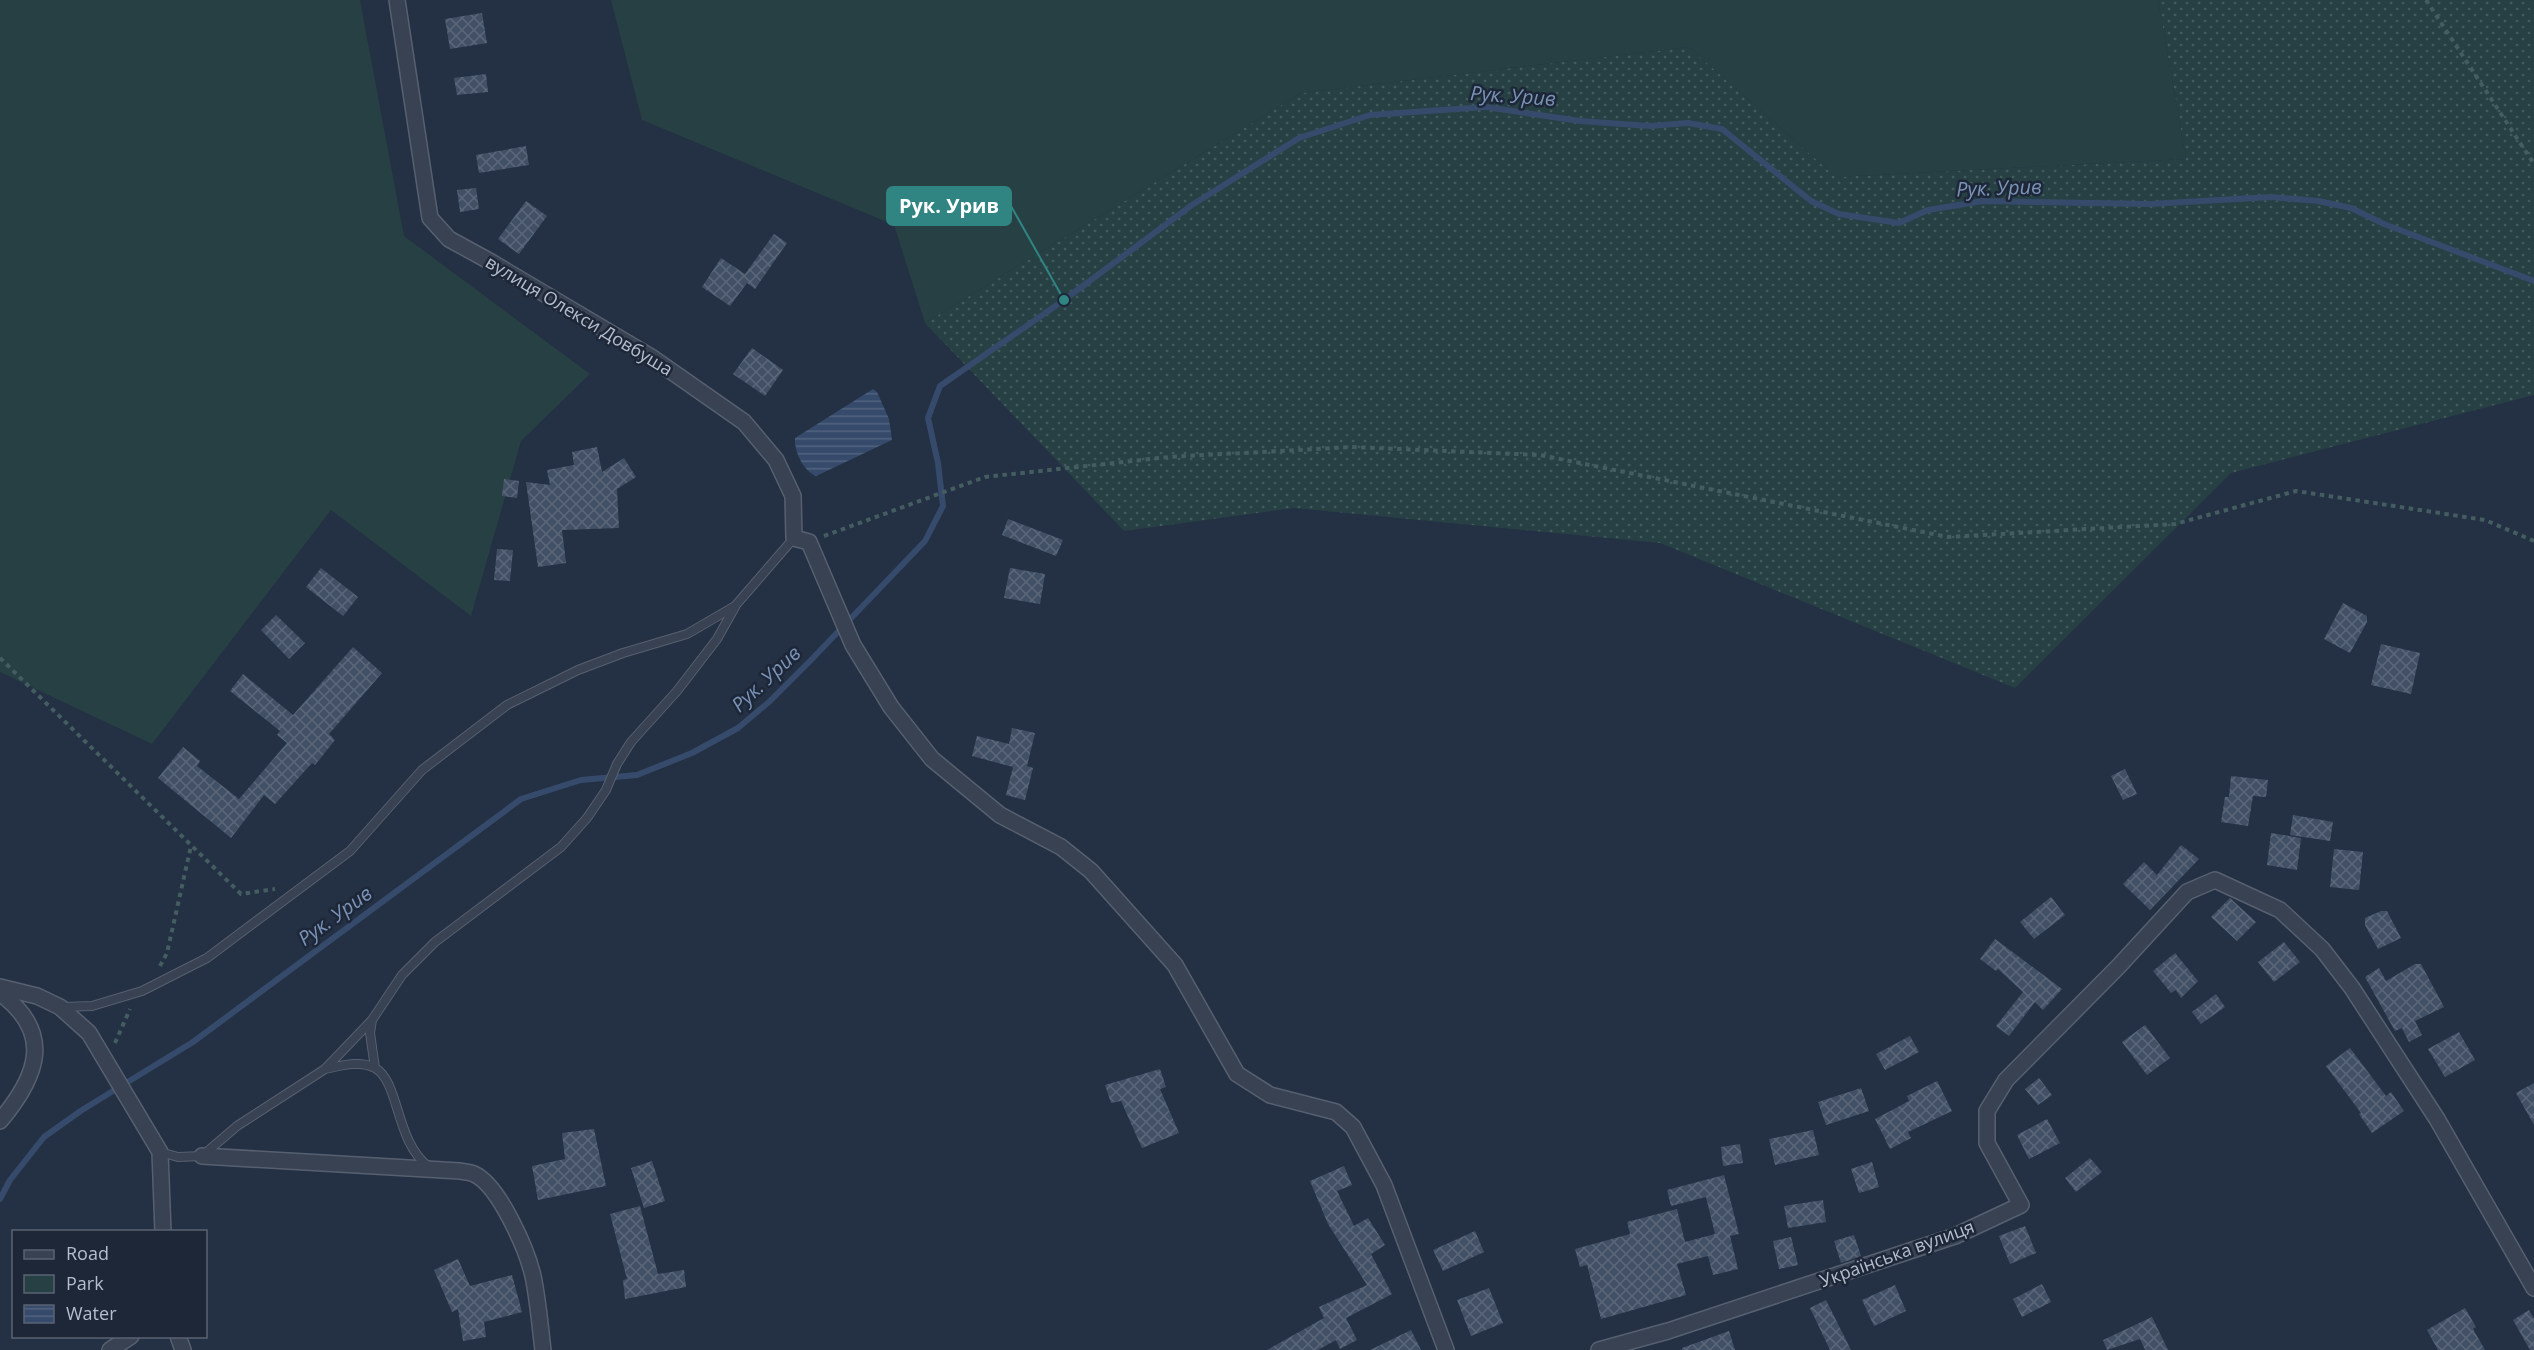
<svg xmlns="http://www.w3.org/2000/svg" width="2534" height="1350" viewBox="0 0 2534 1350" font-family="'Open Sans',sans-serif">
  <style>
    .grass { fill: url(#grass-dots) }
    .green { fill: #264044 }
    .water { fill: url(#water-rules) }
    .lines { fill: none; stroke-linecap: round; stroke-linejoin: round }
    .stream { stroke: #364b6b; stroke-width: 6 }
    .building { fill: url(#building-cross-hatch) }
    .lane-casing { stroke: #566070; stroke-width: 10 }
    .street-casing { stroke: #566070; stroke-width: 18 }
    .path { stroke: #445d60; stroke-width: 4; stroke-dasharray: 4.5 4.5; stroke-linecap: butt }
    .lane { stroke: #384252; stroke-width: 8 }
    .street { stroke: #384252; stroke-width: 15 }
    .labels { text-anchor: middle; stroke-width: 5; stroke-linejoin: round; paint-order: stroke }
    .street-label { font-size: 18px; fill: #b5becc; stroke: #1d2738 }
    .water-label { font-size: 20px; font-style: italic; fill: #7a93b6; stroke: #1d2738 }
    .leader { fill: none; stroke: #308481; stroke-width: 2 }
    .callout-dot { fill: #308481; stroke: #1d2738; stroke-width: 2 }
    .callout { fill: #308481; stroke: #308481; stroke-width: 2 }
    .callout-label { font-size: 20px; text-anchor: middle; font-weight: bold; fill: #fff }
  </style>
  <defs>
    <pattern id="grass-dots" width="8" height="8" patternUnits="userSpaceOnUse" patternTransform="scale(1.5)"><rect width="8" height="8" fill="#264044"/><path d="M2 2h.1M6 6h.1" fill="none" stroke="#435a5e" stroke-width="1.8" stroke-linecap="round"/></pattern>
    <pattern id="water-rules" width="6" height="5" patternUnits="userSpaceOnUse" patternTransform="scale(1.5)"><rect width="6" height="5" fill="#364b6b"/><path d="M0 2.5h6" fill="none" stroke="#51637f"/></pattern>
    <pattern id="building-cross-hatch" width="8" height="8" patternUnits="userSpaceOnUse" patternTransform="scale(1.5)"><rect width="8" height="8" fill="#425065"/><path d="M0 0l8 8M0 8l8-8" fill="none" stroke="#5b677a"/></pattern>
  </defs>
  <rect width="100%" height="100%" fill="#243043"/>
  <path class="grass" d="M2158,0h376v395l-303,78 -216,215 -355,-145 -366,-35 -170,23 -199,-208 376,-230 388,-46 147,130 350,-18z"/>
  <path class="green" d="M0,0h360l44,236 186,138 -69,67 -50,175 -140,-106 -179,234 -152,-72z
    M611,0h1547l28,159 -350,18 -147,-130 -388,46 -376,230 -31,-98 -252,-105z"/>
  <path class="water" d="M873,389l4,3 12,27 3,21 -76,36c-13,-5 -22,-25 -21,-38z"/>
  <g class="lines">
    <path class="stream" d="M0,1199l10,-19 34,-43 38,-27 111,-68 328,-243 60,-19 56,-5 55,-22 46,-25 31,-26 43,-43 113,-118 18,-35 -5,-43 -10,-45 12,-32 124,-86 128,-95 107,-67 71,-23 116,-8 94,14 70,5 38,-3 34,6 89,72 28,13 60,9 29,-13 55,-9 167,3 121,-7 47,4 33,7 33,16 150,57"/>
  </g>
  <path class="building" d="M482,13l5,30 -37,6 -5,-30z
    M486,74l2,18 -31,3 -3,-17z
    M526,146l3,19 -50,8 -3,-18z
    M476,188l3,21 -19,3 -3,-22z
    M526,201l21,15 -28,38 -21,-15z
    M774,234l13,9 -32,46 -8,-6 -17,23 -28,-19 19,-29 24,16z
    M752,348l31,22 -18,26 -32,-22z
    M597,447l5,25 22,-14 12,19 -19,12 2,39 -57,2 4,33 -28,4 -12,-85 24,3 -3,-15 27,-5 -2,-13z
    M504,479l15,2 -2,17 -15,-2z
    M1008,519l55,21 -7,16 -54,-21z
    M497,549l16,1 -3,31 -16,-1z
    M321,568l37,29 -15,19 -37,-29z
    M1010,568l35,6 -5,30 -36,-6z
    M2343,603l24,13v6l-17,31 -26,-14z
    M276,615l29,28 -16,16 -28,-29z
    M2381,644l39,9 -9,41 -40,-9z
    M353,647l29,26 -53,61 6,6 -20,25 -3,-2 -37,41 -11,-9 -33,43 -73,-60 25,-31 17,14 -3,5 42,33 48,-56 -10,-8 3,-4 -50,-40 13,-17 50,41z
    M1012,728l23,5 -8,33 6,2 -8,32 -19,-5 7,-28 -41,-11 5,-20 32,8z
    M2125,769l12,25 -14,6 -12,-24z
    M2231,776l37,4 -2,17 -13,-1 -5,30 -27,-4 4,-25h4z
    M2293,815l40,7 -3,19 -40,-6z
    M2271,833l30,5 -4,32 -30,-5z
    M2181,845l18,14 -49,51 -27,-26 21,-22 13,13z
    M2334,849l29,3 -4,38 -29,-3z
    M2051,897l14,18 -31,24 -14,-17z
    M2230,898l26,24 -19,19 -26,-24z
    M2381,911h6l14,27 -23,11 -13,-24v-7z
    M1995,939l67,50 -19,21 -8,-8 -26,34 -13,-10 27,-34 -25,-23 -2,2 -16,-12z
    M2284,942l16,20 -26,20 -16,-20z
    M2175,953l23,28 -17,17 -5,-8 -5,3 -18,-22z
    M2415,964h6l23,43 -29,14 7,14 -13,7 -7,-14 -7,3 -30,-54 14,-9 7,13z
    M2216,994l9,13 -24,17 -9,-12z
    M2145,1025l25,33 -23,17 -25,-33z
    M2459,1032l16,28 -30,17 -17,-28z
    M1910,1036l9,16 -34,18 -9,-16z
    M2350,1048l36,48 5,-4 13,19 -32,22 -13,-19 2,-1 -35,-47z
    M1160,1069l6,18 -6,2 19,44 -37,15 -21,-47 -10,2 -6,-18z
    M2039,1078l13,17 -14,10 -13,-16z
    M1937,1081l15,30 -44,21 3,6 -21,11 -15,-30 34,-18 -2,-5z
    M2534,1083v42l-18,-32z
    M1861,1088l8,23 -43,14 -8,-23z
    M2047,1119l13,24 -31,16 -12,-24z
    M594,1129l12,57 -68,14 -6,-34 33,-7 -3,-26z
    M1813,1130l6,25 -44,10 -6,-26z
    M1740,1144l3,19 -20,3 -2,-19z
    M2090,1158l12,14 -26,20 -11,-14z
    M652,1161l13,40 -21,7 -13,-40z
    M1872,1162l7,25 -20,6 -8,-24z
    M1344,1166l8,19 -15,6 17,35 14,-8 17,27 -14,9 21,40 -46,24 11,22 -17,9 -4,-9 -18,10h-51l57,-32 -5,-11 48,-22 -39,-61 -18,-43z
    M1724,1175l15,59 -9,2 8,33 -25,6 -5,-19 -31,8 9,31 -85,24 -14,-54 -7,2 -5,-18 55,-15 -3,-12 50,-13 8,33 30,-8 -9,-37 -35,9 -4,-16z
    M1823,1200l3,22 -38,6 -4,-22z
    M640,1206l18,68 26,-4 2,17 -61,12 -2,-19 4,-1 -17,-65z
    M2025,1226l11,27 -26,11 -11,-28z
    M1475,1231l9,21 -41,19 -10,-21z
    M1854,1235l7,21 -20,7 -7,-22z
    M1791,1237l7,28 -19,4 -6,-28z
    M458,1259l12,27 42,-11 10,37 -38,10 2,15 -23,4 -5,-32 -6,3 -18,-42z
    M2042,1284l9,18 -29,15 -9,-18z
    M1895,1285l11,26 -32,15 -12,-26z
    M1489,1288l14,35 -32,13 -14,-36z
    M1826,1300l25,50h-21l-20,-42z
    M2465,1308l11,19 -3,2 12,21h-47l-11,-20z
    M2529,1310l5,9v31h-4l-17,-30z
    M2152,1317l16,33h-23l-5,-11 -33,11 -4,-10z
    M1411,1330l10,20h-51z
    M1729,1331l6,19h-53v-2z"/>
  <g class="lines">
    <g class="lane-casing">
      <path id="lane" d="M61,1007l31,-1 50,-15 65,-33 143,-107 72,-81 85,-65 71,-35 45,-17 64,-19 48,-28 59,-68
        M372,1020l-2,13 5,35
        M325,1069c15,-3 35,-9 50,-1 25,14 20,74 54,99
        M160,1152l18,5 24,-1 35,-30 88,-57 47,-49 30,-45 33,-33 126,-95 26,-29 19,-28 11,-26 14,-22 46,-51 40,-52 18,-32"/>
    </g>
    <g class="street-casing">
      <path id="street" d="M397,0l33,218 19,21 42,23 160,95 93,65 32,38 17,36 1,42 15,4 44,103 38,62 41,52 68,56 61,32 30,24 84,94 62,109 33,21 66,17 17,15 31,58 62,165
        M0,987l37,9 23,11 29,26 71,119 3,80
        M0,993c54,40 38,83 0,128
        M202,1156l258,15c4,1 10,1 14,3 25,11 53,76 59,102 5,24 7,50 10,74
        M178,1336l5,14
        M110,1350l21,-14
        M1599,1350l69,-19 287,-95 66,-31 -34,-62v-32l19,-31 112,-113 69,-75 28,-12 65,30 42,39 30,39 85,131 97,169"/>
    </g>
    <path class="path" d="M2426,0l108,164
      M824,536l161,-59 184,-20 183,-10 188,8 408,82 227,-13 121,-33 189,29 49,21
      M0,658l241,236 34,-5
      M160,966l7,-13 24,-107
      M115,1043l15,-34"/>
    <use href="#lane" class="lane"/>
    <use href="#street" class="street"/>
  </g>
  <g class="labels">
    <g class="street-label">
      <text transform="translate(579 316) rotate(31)" y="6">вулиця Олекси Довбуша</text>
      <text transform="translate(1897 1254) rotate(-20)" y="6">Українська вулиця</text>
    </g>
    <g class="water-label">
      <text transform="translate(1513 96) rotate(4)" y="7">Рук. Урив</text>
      <text transform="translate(1999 188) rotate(-2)" y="7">Рук. Урив</text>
      <text transform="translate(766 679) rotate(-43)" y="7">Рук. Урив</text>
      <text transform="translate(335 916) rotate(-36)" y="7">Рук. Урив</text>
    </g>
  </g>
  <path class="leader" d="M1064 300L1011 206"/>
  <circle class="callout-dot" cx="1064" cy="300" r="6"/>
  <rect class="callout" x="887" y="187" width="124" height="38" rx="6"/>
  <g class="callout-label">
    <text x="949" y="213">Рук. Урив</text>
  </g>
  <rect x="12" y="1230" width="195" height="108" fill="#1d2738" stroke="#5a6373" stroke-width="1.5"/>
  <rect x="24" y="1250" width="30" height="9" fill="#384252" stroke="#5a6373" stroke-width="1.5"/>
  <text x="66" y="1260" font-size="18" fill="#b5becc">Road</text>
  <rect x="24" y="1275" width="30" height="18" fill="#264044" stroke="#5a6373" stroke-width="1.5"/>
  <text x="66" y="1290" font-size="18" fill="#b5becc">Park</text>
  <rect x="24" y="1305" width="30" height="18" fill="url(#water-rules)" stroke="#5a6373" stroke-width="1.5"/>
  <text x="66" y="1320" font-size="18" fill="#b5becc">Water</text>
</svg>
